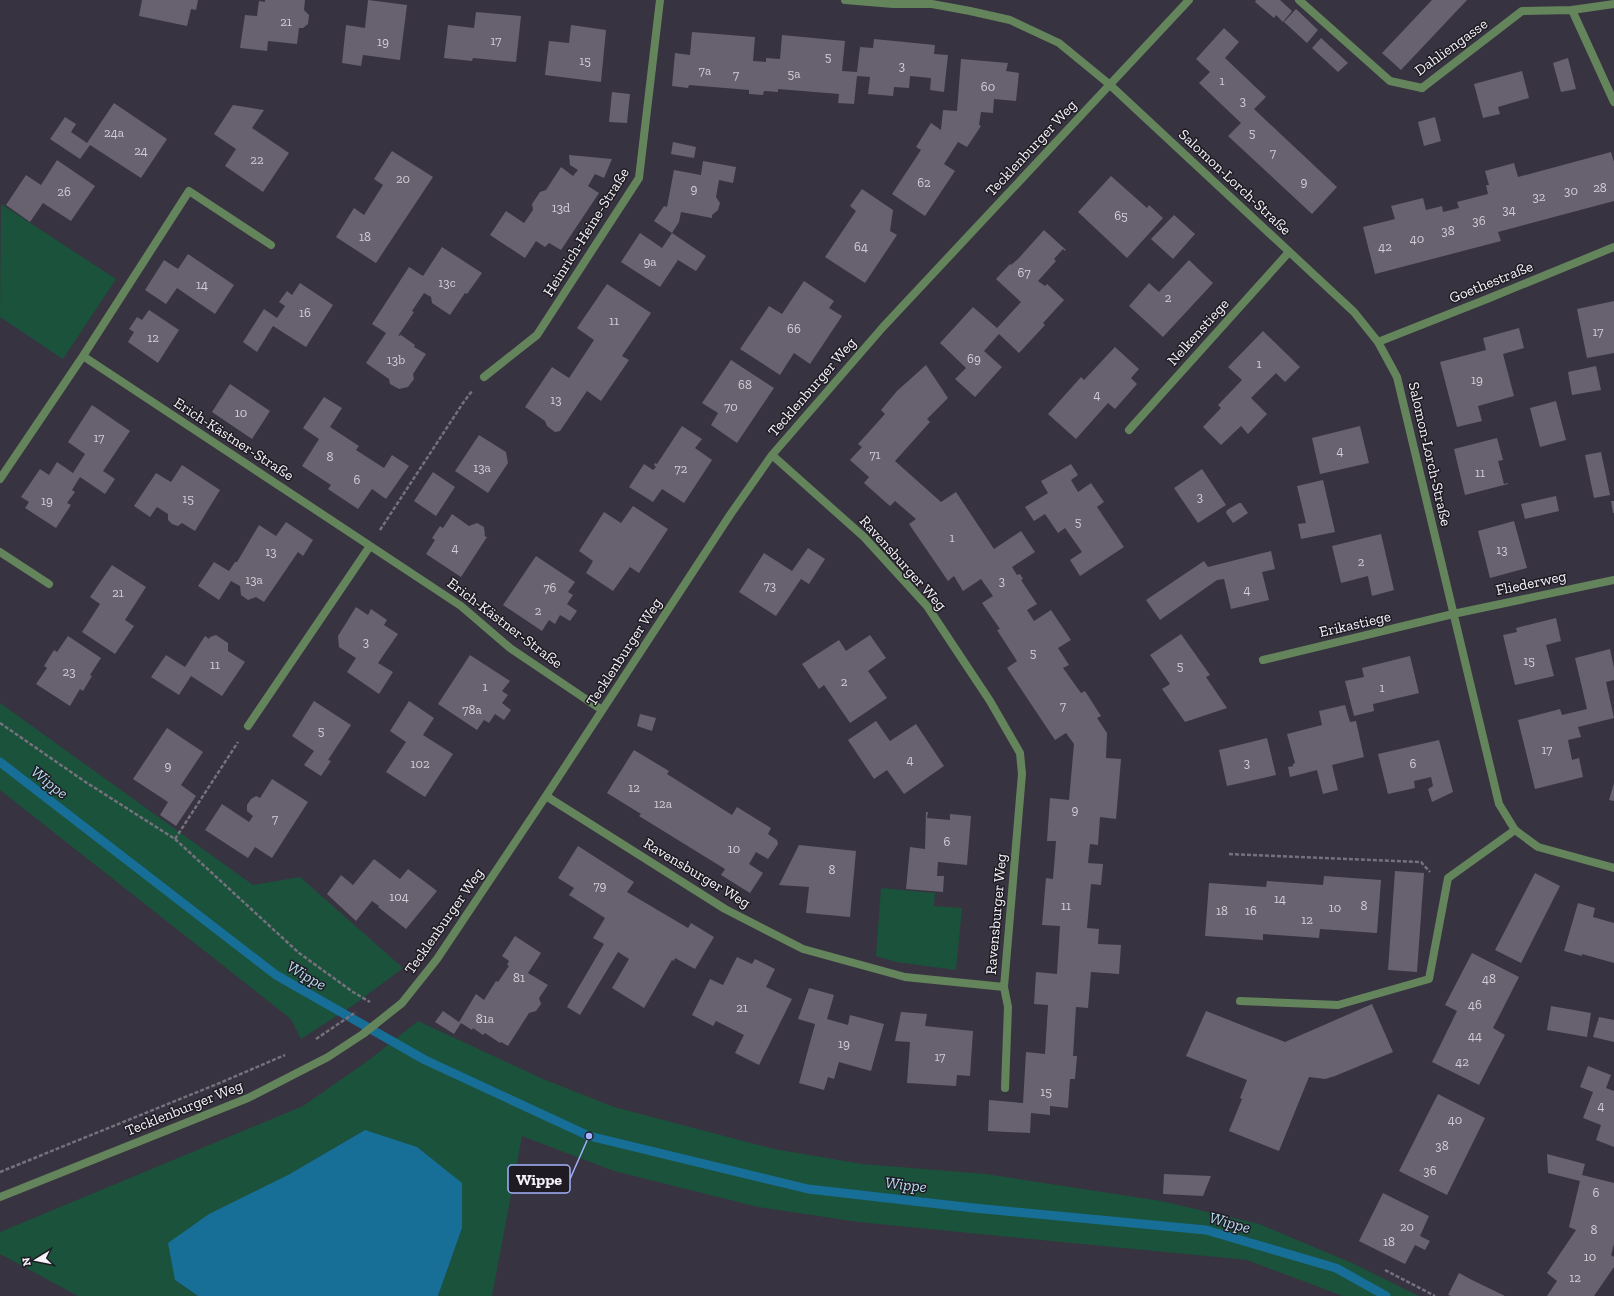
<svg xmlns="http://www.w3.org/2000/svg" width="1614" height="1296" viewBox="0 0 1614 1296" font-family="'Zilla Slab',serif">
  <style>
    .green { fill: #1b523c }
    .water { fill: #176e97 }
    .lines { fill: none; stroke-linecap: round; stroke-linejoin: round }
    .stream { stroke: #176e97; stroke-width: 9 }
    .building { fill: #686270 }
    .path { stroke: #76717d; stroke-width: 2.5; stroke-dasharray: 4 2; stroke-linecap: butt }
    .lane { stroke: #64855b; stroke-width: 8 }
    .street { stroke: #64855b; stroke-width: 8 }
    .labels { text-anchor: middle; stroke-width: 3; stroke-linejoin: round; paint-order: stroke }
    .number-label { font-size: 13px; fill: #d2ced8 }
    .street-label { font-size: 15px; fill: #f5f2fa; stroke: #1e1c22 }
    .water-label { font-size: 16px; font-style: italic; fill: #b3d9f1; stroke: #1e1c22 }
    .leader { fill: none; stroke: #a4b1fc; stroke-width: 1.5 }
    .callout-dot { fill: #a4b1fc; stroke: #1e1c22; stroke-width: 1.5 }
    .callout { fill: #1e1c22; stroke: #a4b1fc; stroke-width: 1.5 }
    .callout-label { font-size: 16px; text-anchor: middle; font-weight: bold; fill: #f5f2fa }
  </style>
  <rect width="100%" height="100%" fill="#383340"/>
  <path class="green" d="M1,204l115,75 -53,80 -63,-42z
    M0,703l253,182 47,-8 103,91 -48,36 -54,35 -10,-20 -291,-229z
    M881,888l54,5 -1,13 28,2 -6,62 -60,-8 -20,-6z
    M418,1021l125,58 71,28 160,42 88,15 124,10 175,27 98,23 93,39 67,33h-76l-96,-36 -389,-38 -100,-15 -144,-36 -92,-35 -30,160h-54l24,-68 -97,-98 -77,45 -113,105 23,16h-120l-78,-42v-22l303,-126 66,-46z"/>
  <path class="water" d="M365,1130l52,17 45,36v45l-24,68h-240l-23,-16 -7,-37 41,-29 79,-39z"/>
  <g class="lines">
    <path class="stream" d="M0,762l276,213 149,85 164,76 219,53 166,19 232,22 130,38 50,28"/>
  </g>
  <path class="building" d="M142,0h56l-2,10 -5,-1 -4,17 -48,-10z
    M265,0h40l-1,10 5,5 -1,9 -5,4h-4l-2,16 -29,-3 -1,10 -27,-3 5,-33 12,1 2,-15 6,1z
    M368,0l39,5 -7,55 -37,-5 -2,11 -19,-3 4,-38 19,3z
    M1256,0h24l12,11 -9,11 -7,-7 -2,3 -19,-16z
    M1432,0h35l-66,70 -19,-17z
    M1296,9l22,21 -11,13 -23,-21z
    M476,12l45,4 -5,46 -43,-4 -1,3 -28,-3 4,-33 26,3z
    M571,25l35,5 -5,52 -56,-7 4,-34 20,2z
    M1224,28l15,14 -14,16 41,39 -12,12 83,78 -25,27 -84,-78 13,-13 -42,-40 11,-11 -14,-13z
    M692,32l63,5 -2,24 13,1v-4l14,1 2,-24 63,6 -3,30 15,1 3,-25 13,1 1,-9 61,6 -1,9 14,1 -4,37 -14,-2 1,-12 -21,-2 -1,12 -15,-1 -1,9 -25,-2 2,-17 -13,-1 -3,28 -16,-1 1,-9 -61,-5v3l-14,-1 -1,4 -14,-1v-4l-60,-5 -1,3 -16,-2 3,-33 15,2z
    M1321,38l27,25 -10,9 -26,-24z
    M1568,58l8,31 -15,3 -8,-29z
    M961,59l47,4 -2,8 13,2 -3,28 -22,-2 -1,14 -12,-1 -2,13 2,1 -14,21 -9,-5 -14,22 11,7 -30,45 -33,-22 29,-44 -5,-3 15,-24 10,7 2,-20 14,1z
    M1522,71l7,27 -31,9 2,7 -17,4 -9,-34z
    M612,92l18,2 -3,29 -18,-1z
    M114,103l53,36 -26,39 -51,-33 -10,14 -30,-20 15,-22 11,7 -5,8 16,11z
    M233,105l31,5 -12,18 37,25 -26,39 -38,-26 11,-17 -22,-15z
    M1435,117l6,24 -17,5 -6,-24z
    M673,142l23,5 -2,11 -23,-4z
    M392,151l41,26 -57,86 -40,-26 18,-29 10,7 19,-30 -9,-6z
    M1611,152l3,10v39l-116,31 3,9 -126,33 -12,-47 32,-8 -4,-13 32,-8 3,12 16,-4 1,6 16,-4 -2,-6 31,-8 -2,-9h3l-4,-14 29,-8 4,14z
    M569,155l43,4 -8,19 -9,-4 -7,12 11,7 -38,57 -12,-7 -4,4 -9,-6 -11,17 -35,-23 16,-24 18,12 9,-13 -1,-6 8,-12 6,-2 15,-23 12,9 5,-6 -8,-5z
    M57,160l38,26 -24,35 -28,-18 -13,19 -24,-17 20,-30 15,10z
    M703,161l33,6 -3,16 -14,-3 -3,17 4,6 -2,7 -6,5v3l-31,-6 -2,10 -7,11 -18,-12 10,-15 3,1 7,-37 27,5z
    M1111,176l36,32 2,-3 14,13 -36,40 -49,-46z
    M862,189l31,21 -3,21 7,4 -32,48 -40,-26 31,-46 -6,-5z
    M1174,215l21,19 -22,25 -22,-20z
    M1044,230l22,20 -1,1 -2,-2 -9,10 2,2 -18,20 7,5 2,-2 17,16 -21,23 2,2 -26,28 -20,-19 -15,17 18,16 -27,30 -20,-18 11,-11 -26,-25 33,-36 24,21 24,-26 -25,-23 14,-15 1,1 7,-6z
    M640,233l22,15 10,-15 34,23 -10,15 -18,-11 -18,27 -39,-25z
    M442,247l40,26 -15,21 -2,-1 -15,22 -18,-12 -1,-6 -7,-4 -12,18 2,1 -16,24 3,-1 14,10 -1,2 12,7 -13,20 1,5 -6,8 -9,2 -9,-5 -1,-5 -23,-16 20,-30 -14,-9 37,-57 14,9z
    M188,254l46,31 -19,29 -38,-26 -11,16 -21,-14 19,-30 14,9z
    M1189,260l24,23 -50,54 -34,-31 20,-23 10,9z
    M804,281l30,20 -5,7 13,8 -32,48 -16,-11 -14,22 -40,-26 29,-43 13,8z
    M300,283l33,22 -27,42 -33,-21 -16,26 -14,-10 21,-33 13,9 8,-12 -6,-4 8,-11 5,4z
    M607,284l44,29 -29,43 7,4 -28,41 -14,-10 -27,40 -5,1 -8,-6 -2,-5 -20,-14 27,-40 17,11 25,-38 -17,-12z
    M1614,301v52l-27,5 -10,-49z
    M149,310l30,20 -21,33 -30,-21 6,-10 -5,-3 8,-12 5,3z
    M1519,328l5,20 -21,6 11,42 -36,10 4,15 -25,6 -17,-65 46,-12 -3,-12z
    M1263,331l37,36 -15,15 -9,-9 -25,25 16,16 -19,20 -7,-8 -20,19 -18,-18 18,-19 -3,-3 24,-25 -14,-13z
    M1115,347l24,22 -8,9 6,6 -22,25 -7,-6 -32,36 -28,-25 33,-37 3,3z
    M731,360l43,28 -37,55 -26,-18 7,-12 -16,-10z
    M926,365l22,33 -21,21 3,3 -35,39 46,41 15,-10 38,57 27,-18 14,21 -23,15 5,8 3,-1 3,5 -2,1 16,24 -10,6 7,11 17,-11 20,30 -13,8 11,17 -6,3 18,25 4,-2 16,25 -4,2 10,15 -1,25 15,1 -5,60 -16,-2 -2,28 -8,-1 -2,19 15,1 -2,21 -10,-1 -4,44 12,1 -1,15 23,1 -2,29 -28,-2 -3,36 -12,-1 -3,49h4l-2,23h-5l-2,29 -18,-2v9l-19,-2 -1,20 -42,-2 1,-31 34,3 3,-51 19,2 3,-49 -14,-1 2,-32 21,2 3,-48 -18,-1 4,-47 7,1 3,-38h-9l3,-43 19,2 5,-56 -8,-11 -11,7 -48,-72 10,-7 -20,-31 3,-1 -18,-26 11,-7 -12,-17 -18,12 -9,-15 -6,5 -39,-57 7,-5 -21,-18 -5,5 -26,-23 5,-6 -19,-17 12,-13 -4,-3 27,-30 -4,-4 16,-19z
    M1596,366l5,24 -29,5 -4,-23z
    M230,384l40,27 -18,28 -40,-27z
    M324,397l18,11 -12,19 29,19 -3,4 28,18 8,-13 17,11 -23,33 -14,-10 -14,20 -30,-20 3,-4 -29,-19 17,-27 -16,-11z
    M1556,401l10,39 -26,7 -10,-39z
    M92,405l38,26 -27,40 12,8 -10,15 -25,-17 -8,13 3,2 -8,11 4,2 -15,23 -31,-20 4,-6 -8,-5 19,-28 9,6 8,-13 16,11 12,-19 -17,-12z
    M682,426l20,13 -7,9 17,12 -28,43 -22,-14 -9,13 -24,-15 15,-23 9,6 3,-3 -2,-2 1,-2 2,1z
    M1360,426l9,37 -49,11 -8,-36z
    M479,435l27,17 2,11 -20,30 -33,-22z
    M1497,438l6,22 -5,1 6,23 4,-1v1l-43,11 -11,-46z
    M1601,452l9,43 -16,3 -9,-43z
    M1071,464l7,11 -7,5 7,12 13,-9 13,19 -7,5 27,40 -44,29 -10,-16 12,-8 -17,-24 -7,5 -13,-19 -11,7 -9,-14 23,-14 -7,-12z
    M182,465l38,25 -25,41 -13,-8 -4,3 -6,-2 -4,-4v-6l-11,-7 -7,10 -16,-11 22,-33 15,9z
    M1202,469l24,36 -28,18 -24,-35z
    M433,472l22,15 -19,29 -22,-15z
    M1323,480l12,52 -34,7 -3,-15 8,-1 -9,-37z
    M1556,496l3,15 -34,8 -4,-15z
    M1611,501h3v12h-1z
    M1239,503h2l7,10 -15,10 -7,-10 1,-3z
    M633,506l35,23 -29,44 -9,-6 -17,24 -27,-18 7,-12 -14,-10 25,-39 17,11z
    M452,514l17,12 8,-3 7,4 1,8 -1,1 3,1 -26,40 -35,-23 9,-14 -3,-2 8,-12 3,2z
    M1514,521l13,47 -37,10 -12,-47z
    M286,522l27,18 -10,16 -5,-4 -34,50 -8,-5 -8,3 -7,-5 -1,-9 -9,-5 -12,19 -21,-14 16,-24 15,9 6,-9h2l22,-37 17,11z
    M1381,534l13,56 -22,6 -4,-20 -27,7 -9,-37z
    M808,548l17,11 -16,25 -8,-5 -25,37 -37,-24 25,-39 28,18z
    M1271,551l4,18 -13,3 7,28 -38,9 -7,-30 -7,1 -57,40 -14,-20 58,-39 4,6z
    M536,556l39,26 -7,10 5,3 -6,9 10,7 -7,10 -10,-6 -5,9 -6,-4 -7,11 -39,-26z
    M112,565l34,22 -21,33 9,6 -19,28 -33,-22 18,-28 -10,-7z
    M356,607l12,8 3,-6 16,11 -3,5 14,9 -20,29 15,9 -14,22 -32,-22 9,-14 -17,-11 -1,-11z
    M1556,618l5,23 -15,4 8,31 -39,9 -12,-50 14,-3 -1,-4z
    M1181,634l29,41 -4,2 21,31 -42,14 -23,-33 8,-5 -20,-29z
    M216,635l12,8v8l17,11 -23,34 -31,-20 -12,19 -28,-18 15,-22 19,12 20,-31 4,3 1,-2z
    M870,635l16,23 -18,13 19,27 -37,25 -26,-38 -5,4 -17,-25 37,-24 7,11z
    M68,636l33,22 -11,17 2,1 -9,15 -3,-2 -10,17 -34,-22 11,-16 -3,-2 10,-16 3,2z
    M1610,649l4,19v12l-8,2 8,36 -36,9 3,10 -13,3 4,20 7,-2 4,19 -48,12 -17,-69 42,-11 2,6 25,-6 -12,-51z
    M470,655l40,26 -8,10 6,4 -6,8 9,7 -7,10 -9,-6 -6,9 -5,-3 -7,10 -39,-26z
    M1410,656l9,37 -46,11 1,7 -20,5 -9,-35 19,-4 -2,-9z
    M314,701l37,24 -23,35 3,1 -10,15 -17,-11 10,-14 -22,-15z
    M409,701l25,17 -11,17 30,19 -28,43 -39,-25 20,-30 -16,-11z
    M1345,705l5,17 6,-1 8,36 -32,8 6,25 -15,4 -6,-24 -27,7 -2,-10 5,-1v-2l2,-1 -8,-29 35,-9 -3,-14z
    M640,714l16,4 -4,13 -15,-5z
    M876,721l14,20 26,-17 28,42 -40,28 -17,-24 -13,9 -26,-39z
    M167,728l36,24 -22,33 15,11 -20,30 -16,-11 8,-13 -35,-23z
    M1267,738l9,37 -49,11 -8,-36z
    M1439,740l14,52 -21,10 -4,-13 5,-3 -2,-9 -17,4 1,7 -27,6 -10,-40z
    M634,750l35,21 -2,3 65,41 5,-8 34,21 -3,6 9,6 1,4 -10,15 -12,-7 -7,12 14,9 -13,20 -29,-18 4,-6 -86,-53 2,-2 -34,-21z
    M272,779l36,23 -36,56 -17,-11 -7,11 -43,-28 17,-26 27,18 4,-6 -6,-5v-6l4,-6 5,-3 4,2z
    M1614,783v18l-5,-1z
    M926,812h2l-1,6 23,2v-6l21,2 -4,49 -29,-3 -1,14h7l-1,16 -37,-3 4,-42 15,2z
    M799,845l57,6 -6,66 -44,-4 3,-26 -30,-2z
    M578,846l56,36 -7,10 61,36 3,-5 23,14 -19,32 -20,-11 -1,3 -2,-1 -28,48 -32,-20 17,-29 -11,-7 -38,63 -13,-8 37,-63 -11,-6 12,-20 -36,-23 5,-7 -16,-10z
    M374,859l26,20 8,-10 29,22 -31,38 -28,-22 1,-1 -7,-5 -16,20 -29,-27 14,-19 12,10z
    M1395,871l29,2 -7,99 -29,-2z
    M1535,873l25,13 -39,77 -26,-13z
    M1324,876l57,4 -4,53 -57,-4 -1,9 -56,-4v6l-58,-4 4,-53 57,4 1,-6 56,4z
    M1578,903l17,5 -2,9 21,6v40l-32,-9v2l-18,-5z
    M515,936l26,17 -13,20 20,12 -9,13 2,6 -5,7 -7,2 -21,33 -7,-4 -1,1 -15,-10 -2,2 -10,-7 -1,2 -11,-7 -7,11 -19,-12 8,-11 16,11 17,-28 8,6 12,-19 2,1 11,-16 -2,-1 2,-4 -7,-5z
    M1472,953l47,24 -26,51 12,7 -26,50 -47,-23 25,-51 -12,-6z
    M737,957l15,7 3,-5 20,10 -9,18 26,12 -33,66 -24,-12 9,-18 -28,-14 -3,5 -21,-11 18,-36 13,6z
    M809,988l25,7 -7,24 21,6 2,-10 34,9 -13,47 -32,-9 -5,17 -6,-2 -4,13 -25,-7 16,-59 -17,-5z
    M1372,1004l21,48 -58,24 -10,3 -16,-2 -30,74 -50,-20 13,-32 -2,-1 7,-18 -61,-24 20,-45 79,31z
    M1551,1006l40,7 -4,24 -40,-7z
    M901,1012l26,2 -2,12 48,5 -3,45 -13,-1 -1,11 -49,-3 3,-41 -15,-1z
    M1599,1017l15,3v22l-21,-5z
    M1588,1066l23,9 -5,13 8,3v56l-18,-7 5,-15 -18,-7 10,-26 -13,-5z
    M1438,1094l47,24 -38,77 -48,-24z
    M1547,1154l38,10 -3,11 32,8v61l-3,11 3,2v10l-20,29h-47l10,-15 -10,-8 29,-43 -7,-3 11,-46 -32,-8z
    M1164,1174l47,2 -8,20 -40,-2z
    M1383,1193l46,23 -9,20 10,5 -5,9 -10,-5 -10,19 -46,-23z
    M1459,1273l11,6 35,17h-54l-3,-1z"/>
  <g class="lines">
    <path class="path" d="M380,530l83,-127 9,-12
      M0,723l84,58 91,58 124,114 54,39 17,10
      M175,839l63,-97
      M1229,854l192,8 9,10
      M316,1039l40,-27
      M0,1172l222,-90 63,-27
      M1385,1270l50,26"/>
    <path class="lane" d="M1299,0l91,81 32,7
      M1004,987l4,20 -3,81
      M1240,1001l98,4 91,-26 19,-101 67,-48"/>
    <path class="street" d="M845,0l48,4h39l38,7 40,9 49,23 50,41 245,228 24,30 19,35 102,427 16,26 23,17 76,21
      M1572,10l42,92
      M1422,88l100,-77 50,-1 42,-6
      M1378,342l109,-43 127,-52
      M83,356l378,250 49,42 92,62
      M484,377l53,-42 102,-157 21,-178
      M1129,430l160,-178
      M0,479l83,-123 106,-165 82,54
      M0,552l49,32
      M1263,660l190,-46 161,-34
      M248,726l122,-180
      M546,796l179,113 78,40 102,28 99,10 18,-213 -2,-21 -30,-52 -63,-95 -63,-69 -92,-82
      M0,1197l248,-99 80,-41 35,-23 39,-31 35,-44 109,-163 184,-281 42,-60 111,-128 306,-327"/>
  </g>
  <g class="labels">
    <g class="number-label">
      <text x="286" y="26">21</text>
      <text x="496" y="45">17</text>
      <text x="383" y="46">19</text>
      <text x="828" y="61">5</text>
      <text x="585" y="65">15</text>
      <text x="902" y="70">3</text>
      <text x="705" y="75">7a</text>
      <text x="794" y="78">5a</text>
      <text x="736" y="79">7</text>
      <text x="1222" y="85">1</text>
      <text x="988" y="91">60</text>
      <text x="1243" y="105">3</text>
      <text x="114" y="137">24a</text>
      <text x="1252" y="137">5</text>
      <text x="141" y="155">24</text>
      <text x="1273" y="157">7</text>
      <text x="257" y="164">22</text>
      <text x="403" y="183">20</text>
      <text x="1304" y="186">9</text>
      <text x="924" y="187">62</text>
      <text x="1600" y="192">28</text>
      <text x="694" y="193">9</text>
      <text x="1571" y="195">30</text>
      <text x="64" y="196">26</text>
      <text x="1539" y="201">32</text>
      <text x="561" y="212">13d</text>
      <text x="1509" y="214">34</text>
      <text x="1121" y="220">65</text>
      <text x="1479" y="225">36</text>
      <text x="1448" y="235">38</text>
      <text x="365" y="241">18</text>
      <text x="1417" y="243">40</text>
      <text x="861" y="251">64</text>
      <text x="1385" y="251">42</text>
      <text x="650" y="266">9a</text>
      <text x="1024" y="277">67</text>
      <text x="447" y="287">13c</text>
      <text x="202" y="289">14</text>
      <text x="1168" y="302">2</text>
      <text x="305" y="317">16</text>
      <text x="614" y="325">11</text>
      <text x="794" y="333">66</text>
      <text x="1598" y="336">17</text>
      <text x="153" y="342">12</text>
      <text x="974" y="363">69</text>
      <text x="396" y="364">13b</text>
      <text x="1259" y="368">1</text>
      <text x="1477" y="384">19</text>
      <text x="745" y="389">68</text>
      <text x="1097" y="399">4</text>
      <text x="556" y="404">13</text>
      <text x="731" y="411">70</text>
      <text x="241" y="417">10</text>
      <text x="99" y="442">17</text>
      <text x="1340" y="455">4</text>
      <text x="875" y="459">71</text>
      <text x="330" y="461">8</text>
      <text x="482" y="472">13a</text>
      <text x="681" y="473">72</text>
      <text x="1480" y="477">11</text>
      <text x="357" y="484">6</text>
      <text x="1200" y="501">3</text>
      <text x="188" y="503">15</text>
      <text x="47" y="505">19</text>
      <text x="1078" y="526">5</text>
      <text x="952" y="542">1</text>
      <text x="455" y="552">4</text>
      <text x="1502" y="554">13</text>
      <text x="271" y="556">13</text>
      <text x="1361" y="566">2</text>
      <text x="254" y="584">13a</text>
      <text x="1002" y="585">3</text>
      <text x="770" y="590">73</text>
      <text x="550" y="592">76</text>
      <text x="1247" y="594">4</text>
      <text x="118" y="597">21</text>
      <text x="538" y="615">2</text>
      <text x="366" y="646">3</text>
      <text x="1033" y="657">5</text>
      <text x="1529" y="665">15</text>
      <text x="215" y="669">11</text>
      <text x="1180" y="670">5</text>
      <text x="69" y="676">23</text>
      <text x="844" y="686">2</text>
      <text x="485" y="691">1</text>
      <text x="1382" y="692">1</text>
      <text x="1063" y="710">7</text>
      <text x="472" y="714">78a</text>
      <text x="321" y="735">5</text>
      <text x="1547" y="754">17</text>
      <text x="910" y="764">4</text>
      <text x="1247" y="767">3</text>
      <text x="420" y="768">102</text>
      <text x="1413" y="768">6</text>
      <text x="168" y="770">9</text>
      <text x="634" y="792">12</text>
      <text x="663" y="808">12a</text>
      <text x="1075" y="814">9</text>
      <text x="275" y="823">7</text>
      <text x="947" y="846">6</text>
      <text x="734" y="853">10</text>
      <text x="832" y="874">8</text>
      <text x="600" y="890">79</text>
      <text x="399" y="901">104</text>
      <text x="1280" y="903">14</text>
      <text x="1066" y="910">11</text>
      <text x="1364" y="910">8</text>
      <text x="1335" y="912">10</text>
      <text x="1222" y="915">18</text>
      <text x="1251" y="915">16</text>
      <text x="1307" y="924">12</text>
      <text x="519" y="982">81</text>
      <text x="1489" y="983">48</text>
      <text x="1475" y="1009">46</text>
      <text x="742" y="1012">21</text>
      <text x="485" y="1023">81a</text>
      <text x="1475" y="1040">44</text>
      <text x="844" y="1048">19</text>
      <text x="940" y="1061">17</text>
      <text x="1462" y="1066">42</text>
      <text x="1046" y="1096">15</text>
      <text x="1601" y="1110">4</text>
      <text x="1455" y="1124">40</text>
      <text x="1442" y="1150">38</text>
      <text x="1430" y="1175">36</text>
      <text x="1596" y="1197">6</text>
      <text x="1407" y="1231">20</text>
      <text x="1594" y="1234">8</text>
      <text x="1389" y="1246">18</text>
      <text x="1590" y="1261">10</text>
      <text x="1575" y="1282">12</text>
    </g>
    <g class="street-label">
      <text transform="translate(1451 47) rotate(-36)" y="5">Dahliengasse</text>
      <text transform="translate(1031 148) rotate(-47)" y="5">Tecklenburger Weg</text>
      <text transform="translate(1235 182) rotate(43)" y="5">Salomon-Lorch-Straße</text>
      <text transform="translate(586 232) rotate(-58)" y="5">Heinrich-Heine-Straße</text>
      <text transform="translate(1491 282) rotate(-22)" y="5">Goethestraße</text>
      <text transform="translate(1198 332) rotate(-48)" y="5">Nelkenstiege</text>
      <text transform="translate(812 387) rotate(-49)" y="5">Tecklenburger Weg</text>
      <text transform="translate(234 439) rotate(33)" y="5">Erich-Kästner-Straße</text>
      <text transform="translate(1430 454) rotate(77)" y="5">Salomon-Lorch-Straße</text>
      <text transform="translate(903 563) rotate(48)" y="5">Ravensburger Weg</text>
      <text transform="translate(1531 583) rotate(-12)" y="5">Fliederweg</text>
      <text transform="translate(505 623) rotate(37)" y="5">Erich-Kästner-Straße</text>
      <text transform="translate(1355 624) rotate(-13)" y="5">Erikastiege</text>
      <text transform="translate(624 652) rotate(-57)" y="5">Tecklenburger Weg</text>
      <text transform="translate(697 873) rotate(31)" y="5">Ravensburger Weg</text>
      <text transform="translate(996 914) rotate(-85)" y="5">Ravensburger Weg</text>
      <text transform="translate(444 921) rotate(-55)" y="5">Tecklenburger Weg</text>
      <text transform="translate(184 1108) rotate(-22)" y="5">Tecklenburger Weg</text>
    </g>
    <g class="water-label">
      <text transform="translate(50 782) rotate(38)" y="6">Wippe</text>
      <text transform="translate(307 975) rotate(30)" y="6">Wippe</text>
      <text transform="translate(906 1184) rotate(6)" y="6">Wippe</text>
      <text transform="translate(1230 1222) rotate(15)" y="6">Wippe</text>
    </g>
  </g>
  <path class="leader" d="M589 1136L570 1179"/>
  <circle class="callout-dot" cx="589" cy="1136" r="4"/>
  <rect class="callout" x="508" y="1165" width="62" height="28" rx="4"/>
  <g class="callout-label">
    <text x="539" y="1185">Wippe</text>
  </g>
  <g transform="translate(36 1260) rotate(260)" stroke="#1e1c22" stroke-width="3" paint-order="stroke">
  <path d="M0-3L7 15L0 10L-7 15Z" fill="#f5f2fa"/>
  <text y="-6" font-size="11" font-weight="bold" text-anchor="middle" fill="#f5f2fa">N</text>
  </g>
</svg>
